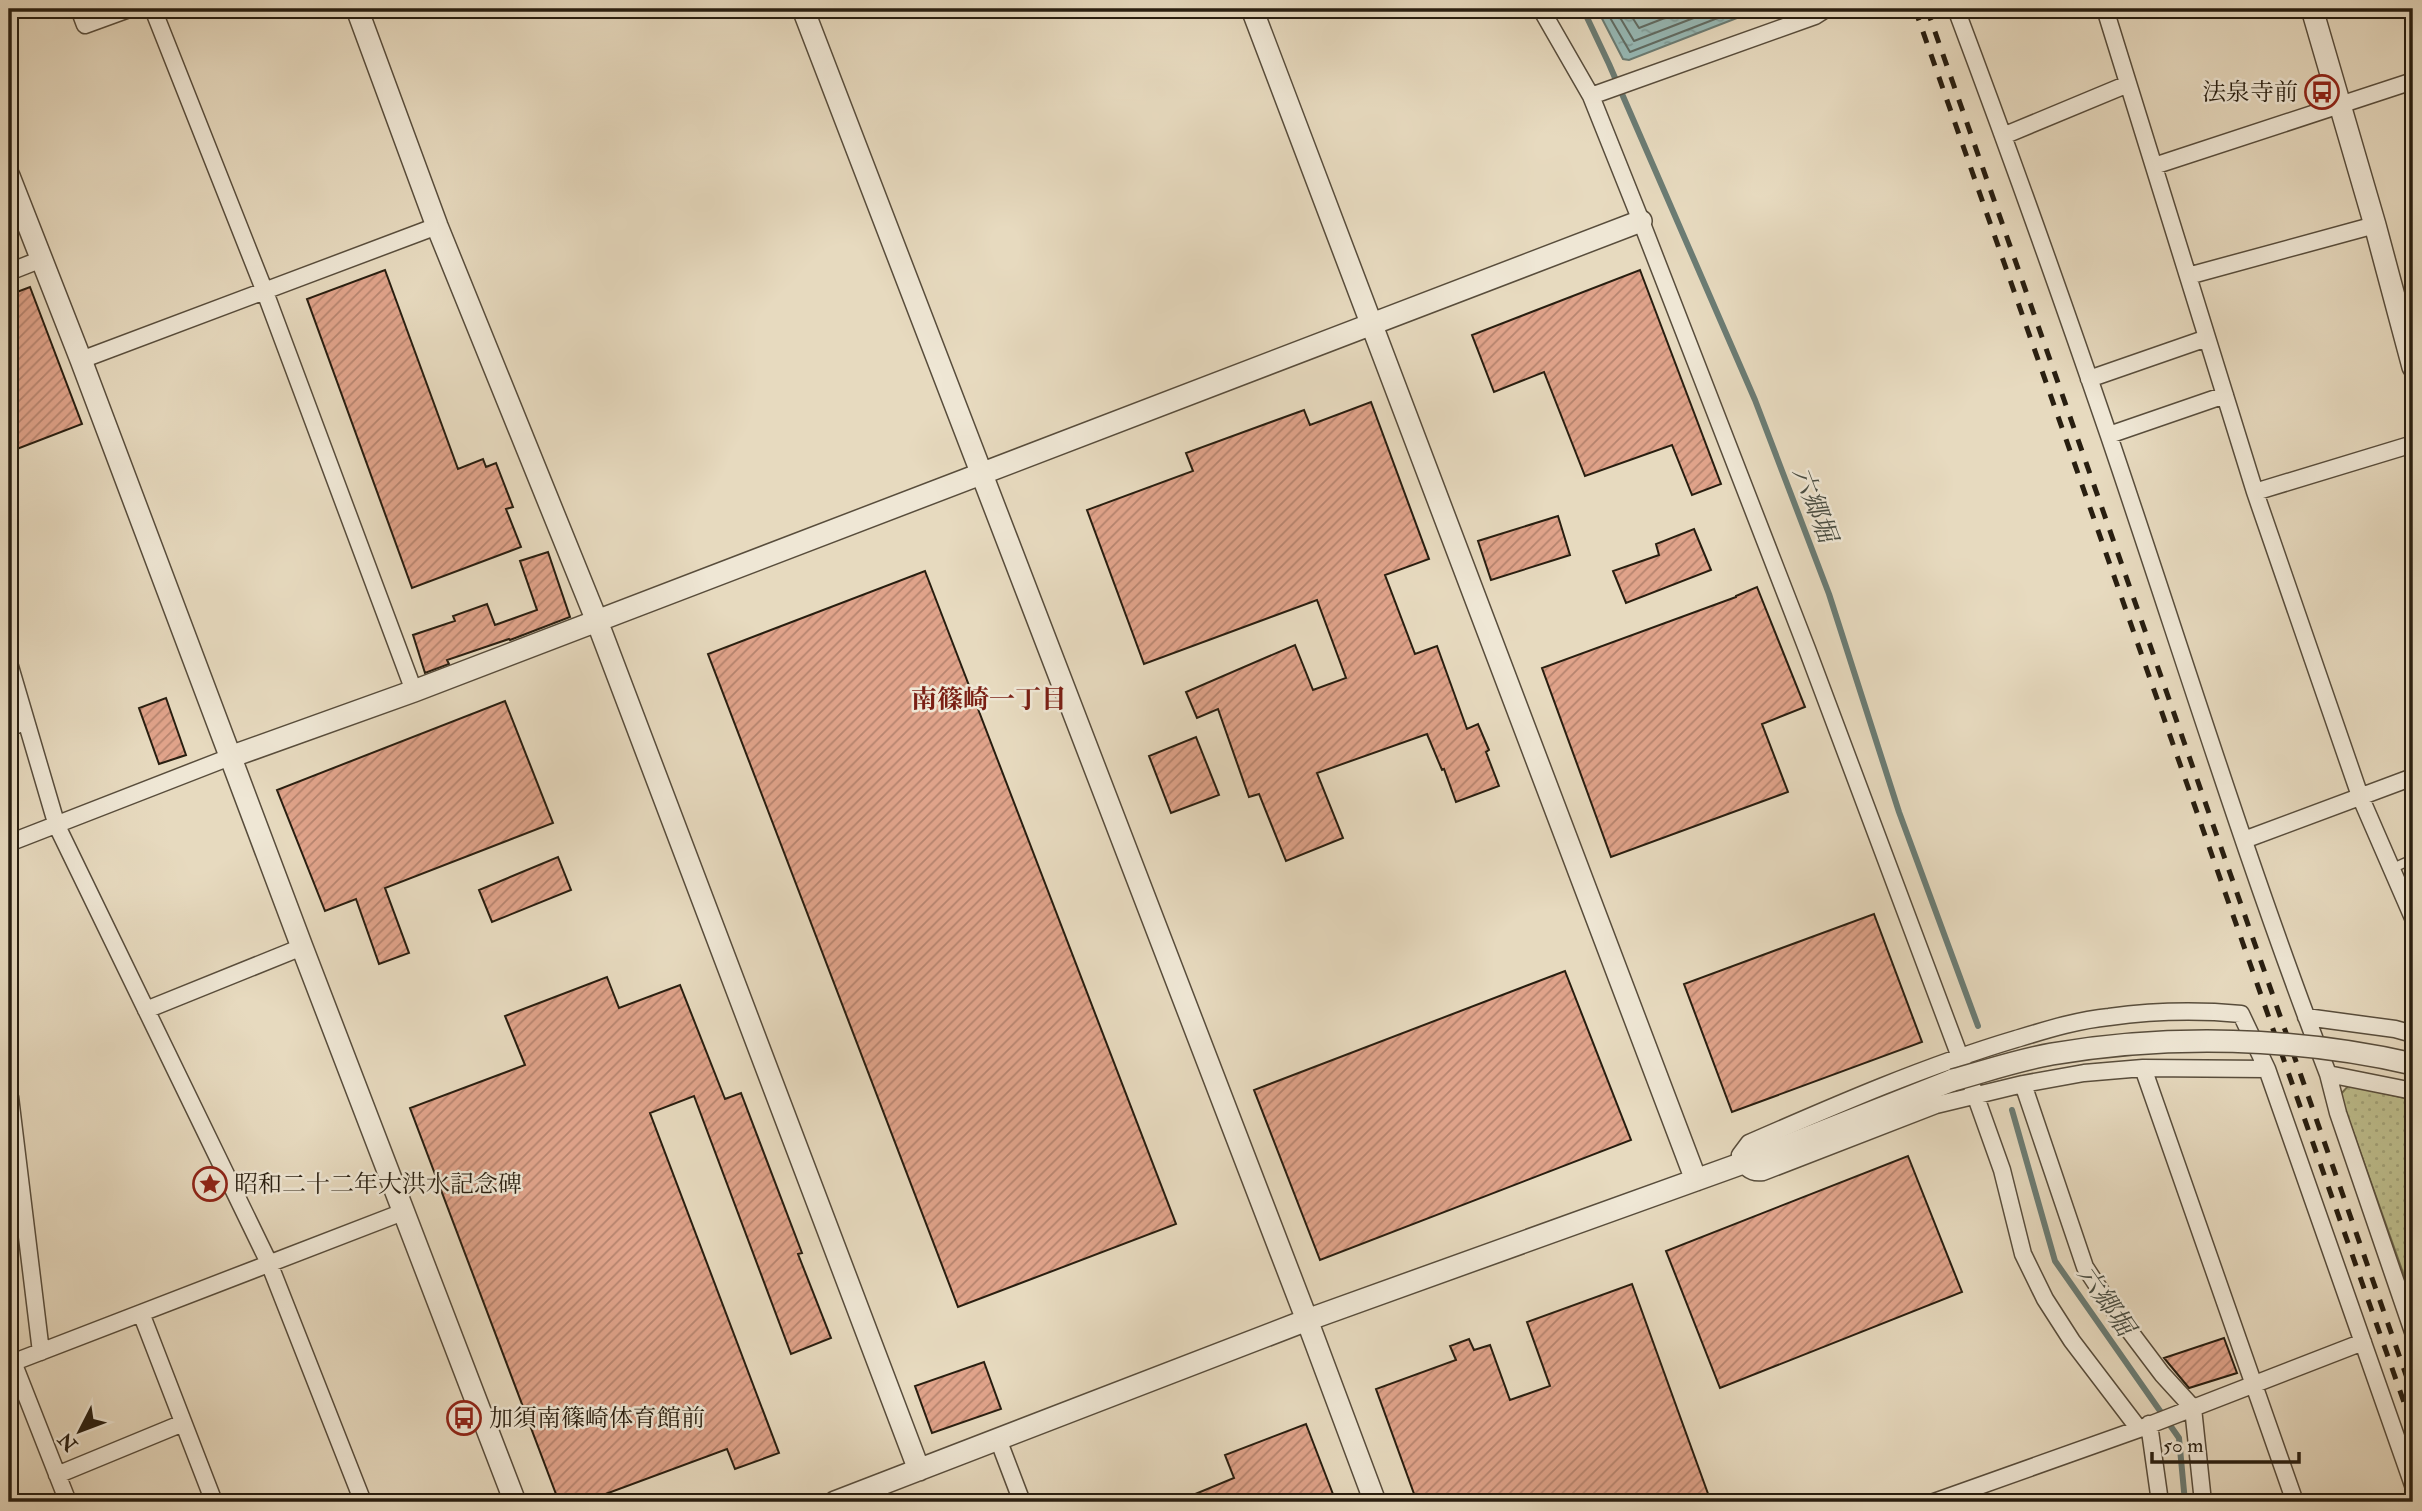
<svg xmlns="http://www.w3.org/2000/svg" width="2422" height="1511" viewBox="0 0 2422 1511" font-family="'IM FELL Double Pica','Noto Serif JP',serif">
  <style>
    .park { fill: url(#park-dots); stroke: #726e4e; stroke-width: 2 }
    .water { fill: url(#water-ripples); stroke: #6b7c74; stroke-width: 2 }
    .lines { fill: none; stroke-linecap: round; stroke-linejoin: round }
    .shore { stroke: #606c64; stroke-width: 2 }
    .stream { stroke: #6b7c74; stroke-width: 6 }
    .building { fill: url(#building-hatch); stroke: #281e10; stroke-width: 2 }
    .service-casing { stroke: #584d3c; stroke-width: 11 }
    .minor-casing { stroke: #584d3c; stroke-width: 19 }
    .tertiary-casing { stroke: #584d3c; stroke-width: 24 }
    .service { stroke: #efe7d5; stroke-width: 8 }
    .minor { stroke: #efe7d5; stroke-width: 16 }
    .tertiary { stroke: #efe7d5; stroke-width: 21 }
    .rail { stroke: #281e10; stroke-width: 5; stroke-dasharray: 12 12; stroke-linecap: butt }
    .tertiary-bridge-casing { stroke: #584d3c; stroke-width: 24; stroke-linecap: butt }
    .tertiary-bridge { stroke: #efe7d5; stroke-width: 21 }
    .labels { text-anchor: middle; stroke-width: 5; stroke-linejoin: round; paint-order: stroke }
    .poi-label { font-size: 24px; fill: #281e10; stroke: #efe7d5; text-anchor: start }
    .water-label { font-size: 26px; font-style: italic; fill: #494d42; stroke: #efe7d5 }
    .neighbourhood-label { font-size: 26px; font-weight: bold; fill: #7a1f14; stroke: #efe7d5 }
  </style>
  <defs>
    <pattern id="park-dots" width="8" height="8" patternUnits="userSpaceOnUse" patternTransform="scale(1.75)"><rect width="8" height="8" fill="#bdbd8c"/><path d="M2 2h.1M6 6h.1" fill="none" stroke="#a2a278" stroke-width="1.8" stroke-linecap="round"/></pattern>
    <pattern id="water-ripples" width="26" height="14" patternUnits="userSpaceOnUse" patternTransform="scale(1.75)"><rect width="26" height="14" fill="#97bab7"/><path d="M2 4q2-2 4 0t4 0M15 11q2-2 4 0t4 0" fill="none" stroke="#829f9c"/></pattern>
    <pattern id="building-hatch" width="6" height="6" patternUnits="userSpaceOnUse" patternTransform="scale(1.75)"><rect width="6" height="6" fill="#e0a38a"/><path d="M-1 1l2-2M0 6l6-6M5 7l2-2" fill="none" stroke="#b6846f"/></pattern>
  </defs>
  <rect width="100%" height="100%" fill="#e7dabf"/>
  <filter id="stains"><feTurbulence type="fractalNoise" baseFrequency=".00286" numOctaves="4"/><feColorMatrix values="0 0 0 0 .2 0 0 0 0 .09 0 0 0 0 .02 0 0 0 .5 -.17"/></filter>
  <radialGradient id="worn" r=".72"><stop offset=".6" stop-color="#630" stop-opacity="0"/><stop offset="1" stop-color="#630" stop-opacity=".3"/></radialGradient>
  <path class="park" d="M2349,1085l64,15v201l-73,-206z"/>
  <path class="water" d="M1597,9h163l-131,51 -6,-1z"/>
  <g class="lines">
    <path class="shore" d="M1605,9l25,43 111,-43
      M1615,9l19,32 83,-32
      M1627,9l12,19 49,-19"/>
    <path class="stream" d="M1583,9l26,55 146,336 74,194 70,218 79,214
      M2012,1110l43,151 124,177 6,64"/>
  </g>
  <path class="building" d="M385,270l73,199 25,-10 3,8 10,-4 17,44 -7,2 15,38 -109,41 -105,-289z
    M1640,270l81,214 -29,11 -20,-50 -87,31 -41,-104 -50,20 -22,-57z
    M30,287l52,137 -73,28v-157z
    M1371,402l58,157 -44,16 30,79 22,-8 30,83 11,-5 11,26 -3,2 13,34 -43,16 -12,-33 -2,1 -15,-36 -110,39 26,65 -57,23 -27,-67 -10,3 -31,-88 -21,9 -11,-26 109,-47 18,45 33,-12 -29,-78 -173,64 -57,-154 106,-39 -7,-18 118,-43 6,15z
    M1558,516l12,39 -79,25 -13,-39z
    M1694,529l17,41 -85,33 -13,-32 46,-16 -3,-11z
    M548,552l22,65 -60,23 -1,-1 -62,21 2,4 -24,9 -12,-38 42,-14 -2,-5 34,-12 8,21 42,-15 -17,-49z
    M925,571l251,653 -218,83 -250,-653z
    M1757,587l48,120 -43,17 26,68 -177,65 -69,-189 194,-71v-1z
    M166,698l20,57 -27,9 -20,-56z
    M505,701l48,122 -168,65 24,65 -30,11 -23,-65 -31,12 -48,-121z
    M1196,737l23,58 -48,18 -22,-57z
    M558,857l13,33 -79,32 -13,-32z
    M1874,914l48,128 -190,70 -48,-128z
    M1565,971l66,169 -311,120 -66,-170z
    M607,977l12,31 61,-23 45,114 16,-6 61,160 -4,1 33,84 -40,16 -97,-258 -44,17 129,340 -44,16 -8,-20 -143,53h-25l-149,-394 115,-43 -20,-49z
    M1908,1156l54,136 -242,96 -54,-137z
    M1632,1284l79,218h-294l-41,-113 80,-29 -6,-14 19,-7 5,11 16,-5 20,55 40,-14 -23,-64z
    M2224,1338l13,35 -48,15 -25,-30z
    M984,1362l17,47 -69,24 -17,-47z
    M1306,1424l30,78h-160l58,-24 -9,-23z"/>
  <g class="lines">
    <g class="service-casing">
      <path id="service" d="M2393,868l20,-9"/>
    </g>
    <g class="minor-casing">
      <path id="minor" d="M79,9l6,16 44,-16
        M153,9l112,283 149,399
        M1541,9l50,87 50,125 166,428 156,416
        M1956,9c53,141 104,284 153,427 72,212 138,428 219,638l10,39 75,219
        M2105,9l150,483 105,304 53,122
        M1591,96l224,-80 11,-7
        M2003,136l125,-52
        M2154,166l259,-85
        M9,272l33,-13
        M2188,276l187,-51
        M81,360l356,-134
        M2089,379l118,-41
        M2109,435l116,-40
        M2255,492l158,-48
        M9,663l48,163 212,437 94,239
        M9,728l17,-7
        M2244,840l169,-63
        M9,843l221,-86
        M146,1010l156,-63
        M2306,1017l89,12 18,5
        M2143,1068l152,434
        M2267,1069l-124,-1 -59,5 -61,11 -87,21 -173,67c-13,2 -19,-5 -23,-17l9,-12c87,-38 176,-77 267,-104 30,-9 62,-19 93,-22 44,-6 88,-7 132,-3l26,55 146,416
        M2328,1074l85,17
        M2023,1084l62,183 25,38 52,69 31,34 10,94
        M1972,1086l30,84 21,84 22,45 27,42 67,88
        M10,1097l31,255
        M141,1313l73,189
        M13,1362l55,140
        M9,1364l394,-152
        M2149,1424l11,78
        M998,1439l24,63
        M57,1475l126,-52
        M1934,1502l205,-73 224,-87"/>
    </g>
    <g class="tertiary-casing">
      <path id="tertiary" d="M357,9l80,217 160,395 322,849
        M803,9l504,1311 68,182
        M1252,9l444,1171
        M2312,9l63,216 38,142
        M9,176l72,184 221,587 213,555
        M230,757l184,-66 1227,-470
        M835,1502l472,-182 436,-157 210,-83"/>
    </g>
    <use href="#service" class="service"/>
    <use href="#minor" class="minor"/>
    <use href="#tertiary" class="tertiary"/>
    <path class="rail" d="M1915,9l498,1419
      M1927,9l486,1386"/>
    <g class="tertiary-bridge-casing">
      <path id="tertiary-bridge" d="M1953,1080c33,-9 65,-20 99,-26 117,-20 245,-17 361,10"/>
    </g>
    <use href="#tertiary-bridge" class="tertiary-bridge"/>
  </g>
  <defs>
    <g id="bus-ring" transform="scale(1.75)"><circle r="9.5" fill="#efe7d5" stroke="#8f2418" stroke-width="1.5"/><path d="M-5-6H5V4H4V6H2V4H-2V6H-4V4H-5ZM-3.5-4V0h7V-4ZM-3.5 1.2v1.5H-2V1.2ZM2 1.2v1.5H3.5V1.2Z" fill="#8f2418"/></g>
    <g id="sight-ring" transform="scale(1.75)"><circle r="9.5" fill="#efe7d5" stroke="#8f2418" stroke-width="1.5"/><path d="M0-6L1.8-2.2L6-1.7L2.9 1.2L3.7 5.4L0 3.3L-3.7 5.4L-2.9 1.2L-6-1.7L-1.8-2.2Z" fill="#8f2418"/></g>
  </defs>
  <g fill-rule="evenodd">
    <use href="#bus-ring" x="2322" y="92"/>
    <use href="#sight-ring" x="210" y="1184"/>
    <use href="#bus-ring" x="464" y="1418"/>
  </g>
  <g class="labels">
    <g class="poi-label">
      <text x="2298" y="100" text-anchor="end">法泉寺前</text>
      <text x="234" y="1192">昭和二十二年大洪水記念碑</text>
      <text x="489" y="1426">加須南篠崎体育館前</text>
    </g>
    <g class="water-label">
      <text transform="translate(1815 504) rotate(69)" y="9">六郷堀</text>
      <text transform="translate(2106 1300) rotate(55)" y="9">六郷堀</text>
    </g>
    <g class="neighbourhood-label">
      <text x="989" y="708">南篠崎一丁目</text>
    </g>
  </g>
  <rect width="2422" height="1511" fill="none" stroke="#e7dabf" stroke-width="35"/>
  <rect x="10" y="10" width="2401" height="1490" fill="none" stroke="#281e10" stroke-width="3.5"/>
  <rect x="18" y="18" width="2387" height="1476" fill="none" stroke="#281e10" stroke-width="2"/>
  <g transform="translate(80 1431) rotate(228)" stroke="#efe7d5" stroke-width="5" paint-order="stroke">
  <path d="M0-5L12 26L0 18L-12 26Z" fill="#281e10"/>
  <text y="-10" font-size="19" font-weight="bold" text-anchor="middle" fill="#281e10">N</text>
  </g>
  <path d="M2152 1452v10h147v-10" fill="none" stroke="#281e10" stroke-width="3.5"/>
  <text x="2163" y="1452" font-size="21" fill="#281e10" stroke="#efe7d5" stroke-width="5" paint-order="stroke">50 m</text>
  <rect width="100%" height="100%" filter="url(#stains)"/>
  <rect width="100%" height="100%" fill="url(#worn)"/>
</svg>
